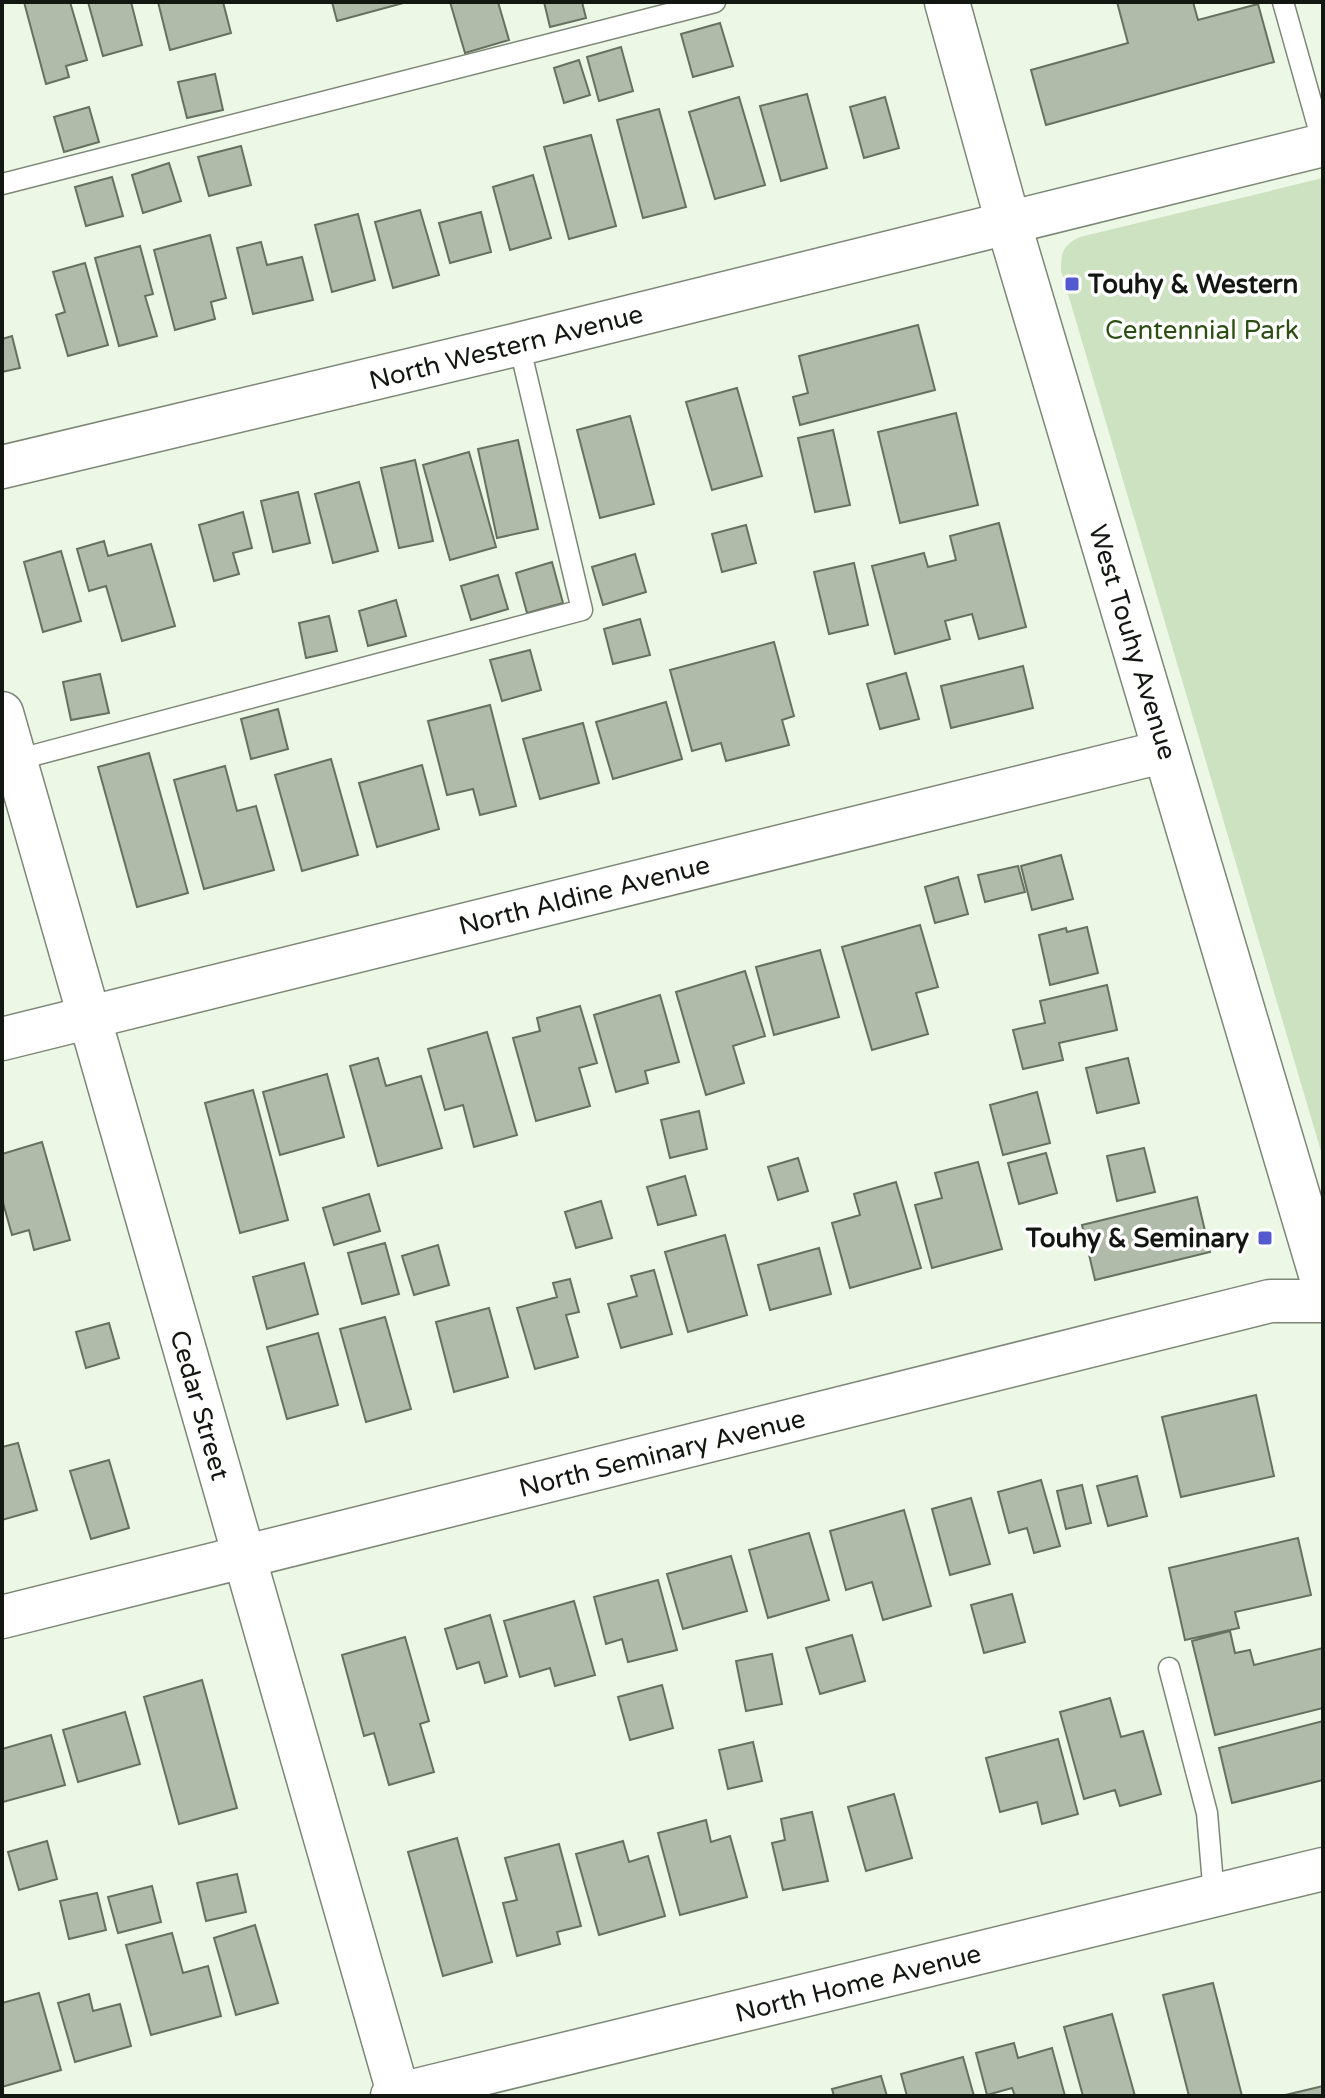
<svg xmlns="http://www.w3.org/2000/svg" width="1325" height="2098" viewBox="0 0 1325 2098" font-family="'Varela Round',sans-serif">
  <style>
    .green { fill: #cce2c0 }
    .building { fill: #b0bbaa; stroke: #677161; stroke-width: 2 }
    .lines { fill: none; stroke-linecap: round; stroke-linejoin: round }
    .lane-casing { stroke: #7c8777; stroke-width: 23 }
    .street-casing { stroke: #7c8777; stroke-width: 45 }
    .secondary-casing { stroke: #7c8777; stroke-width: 47 }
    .lane { stroke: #fff; stroke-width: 20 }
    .street { stroke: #fff; stroke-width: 42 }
    .secondary { stroke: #fff; stroke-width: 44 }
    .poi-dot { fill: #535ad0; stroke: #fff; stroke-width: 3 }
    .labels { text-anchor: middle; stroke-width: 7; stroke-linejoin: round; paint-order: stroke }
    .poi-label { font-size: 26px; font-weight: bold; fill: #131711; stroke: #fff; text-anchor: start }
    .park-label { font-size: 26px; fill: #2d4f13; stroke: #fff }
    .street-label { font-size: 26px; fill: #131711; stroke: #fff }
  </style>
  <rect width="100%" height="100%" fill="#ecf7e5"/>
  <path class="green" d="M1323,178v980l-262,-888c0,-18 2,-25 19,-33z"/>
  <path class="building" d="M24,2h46l17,58 -21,6 3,11 -23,7z
    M88,2h43l11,43 -39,11z
    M158,2h65l8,31 -61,17z
    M332,2h75l-70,19z
    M450,2h48l11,38 -44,13z
    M544,2h38l4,16 -36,9z
    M1117,2h76l5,18 60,-16 16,58 -228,63 -15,-55 97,-27z
    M720,23l13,43 -40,11 -12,-43z
    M621,47l12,44 -34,10 -12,-44z
    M579,60l11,35 -26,8 -10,-35z
    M215,74l8,36 -36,8 -9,-36z
    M807,94l20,74 -46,13 -21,-75z
    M739,97l26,88 -50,14 -26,-87z
    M885,97l14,51 -35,10 -14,-51z
    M89,107l10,35 -35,10 -10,-35z
    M659,109l27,98 -43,11 -26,-98z
    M591,135l25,91 -47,13 -25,-92z
    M241,146l10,39 -42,11 -11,-39z
    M169,163l12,38 -38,12 -11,-38z
    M533,175l18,63 -41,12 -17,-63z
    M112,177l11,39 -37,10 -11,-39z
    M420,210l19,65 -46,13 -18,-66z
    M481,212l10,40 -41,11 -11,-40z
    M358,214l17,66 -43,12 -17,-67z
    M210,235l16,63 -15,4 4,17 -40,11 -21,-80z
    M261,242l6,23 35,-8 11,43 -60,14 -16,-66z
    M140,246l13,48 -8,2 12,40 -38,10 -24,-88z
    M85,263l23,82 -40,11 -12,-41 9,-3 -12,-40z
    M918,325l17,65 -135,35 -7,-28 15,-4 -9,-37z
    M12,336l8,32 -18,4v-33z
    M737,388l25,88 -50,14 -26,-88z
    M956,413l22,92 -78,18 -22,-91z
    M630,416l24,88 -54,14 -23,-88z
    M833,430l17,75 -35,7 -17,-74z
    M518,440l20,89 -41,9 -19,-89z
    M469,452l27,95 -46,13 -27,-95z
    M415,460l18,81 -34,7 -18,-80z
    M359,482l19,69 -45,12 -18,-69z
    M298,492l12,51 -37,9 -12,-51z
    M243,512l9,36 -19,5 6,21 -25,7 -15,-56z
    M999,523l27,104 -47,12 -7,-25 -27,7 5,18 -55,15 -23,-88 52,-13 4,14 28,-7 -6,-24z
    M746,525l10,38 -34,9 -10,-38z
    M104,541l4,15 43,-12 24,82 -53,15 -16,-55 -17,5 -12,-42z
    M61,551l20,70 -38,11 -19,-70z
    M635,554l11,38 -43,13 -11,-38z
    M552,562l11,41 -36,10 -11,-40z
    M854,563l14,62 -39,9 -15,-62z
    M498,575l10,34 -37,11 -10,-34z
    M396,600l10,36 -38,10 -9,-35z
    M329,616l8,35 -31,7 -7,-35z
    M640,619l10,36 -37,9 -9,-35z
    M774,642l20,74 -12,4 7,25 -63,16 -5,-18 -29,8 -22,-81z
    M530,650l11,40 -39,11 -12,-41z
    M1023,666l10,42 -82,20 -10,-42z
    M906,673l13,46 -39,10 -13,-45z
    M100,674l9,39 -38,7 -8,-38z
    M666,702l16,57 -69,20 -17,-57z
    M490,705l26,101 -36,9 -7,-26 -26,6 -19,-74z
    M278,709l10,40 -37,10 -10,-40z
    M583,723l16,60 -59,16 -17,-60z
    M149,753l39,140 -51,14 -39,-140z
    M331,759l27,96 -56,16 -27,-96z
    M422,765l17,64 -62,18 -18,-64z
    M225,766l12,45 19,-5 18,64 -70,19 -30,-109z
    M1061,855l12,44 -41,11 -11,-44z
    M1018,866l7,26 -40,10 -7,-27z
    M958,877l10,37 -33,9 -10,-36z
    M920,925l18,62 -22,6 12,41 -56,16 -30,-103z
    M1087,927l11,46 -48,12 -11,-50 27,-7 1,4z
    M820,950l19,67 -65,18 -18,-68z
    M745,971l20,65 -32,10 11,37 -38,12 -30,-103z
    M1107,985l10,45 -58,13 4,17 -40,9 -10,-39 32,-7 -5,-22z
    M660,995l19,67 -34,9 3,12 -32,9 -22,-77z
    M580,1006l17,57 -18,5 11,38 -54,15 -23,-83 27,-7 -3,-13z
    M487,1032l30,103 -43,12 -11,-42 -18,5 -17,-61z
    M378,1058l8,28 35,-10 21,72 -64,18 -28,-100z
    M1128,1058l11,45 -42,10 -11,-45z
    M327,1074l17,63 -64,18 -17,-63z
    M253,1090l35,130 -48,13 -35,-130z
    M1037,1092l13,51 -47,12 -13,-50z
    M699,1111l8,38 -37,9 -9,-38z
    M42,1142l28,98 -36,10 -5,-20 -17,5 -10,-36v-45z
    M1144,1148l11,44 -38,9 -10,-45z
    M1046,1153l11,40 -38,11 -11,-41z
    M798,1158l10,33 -30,9 -10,-33z
    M978,1162l24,87 -70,19 -17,-63 27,-7 -7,-25z
    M685,1176l11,39 -38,10 -11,-38z
    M896,1182l25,86 -71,20 -18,-65 28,-8 -6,-21z
    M369,1194l11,37 -46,14 -11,-37z
    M1197,1197l13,55 -115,28 -13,-55z
    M601,1201l11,37 -36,10 -11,-36z
    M725,1235l22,80 -59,17 -23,-80z
    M385,1243l14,51 -37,10 -14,-51z
    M438,1245l11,40 -35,10 -12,-39z
    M819,1248l12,46 -61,16 -12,-45z
    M304,1263l14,51 -51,15 -14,-52z
    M654,1270l18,64 -51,14 -13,-44 29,-8 -6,-20z
    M570,1279l9,33 -13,3 12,42 -43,12 -18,-61 40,-11 -4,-14z
    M489,1308l19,69 -54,15 -18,-70z
    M385,1317l26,92 -45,13 -26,-93z
    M109,1323l10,35 -33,10 -10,-36z
    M318,1333l20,72 -51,14 -20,-72z
    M1256,1395l18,81 -93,21 -19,-80z
    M18,1443l19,67 -35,10v-73z
    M109,1460l20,68 -38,11 -21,-68z
    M1137,1476l10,40 -39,10 -11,-40z
    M1041,1480l19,66 -26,7 -7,-25 -18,5 -11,-41z
    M1082,1485l9,38 -25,6 -9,-38z
    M971,1498l19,66 -40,11 -18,-66z
    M904,1510l27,96 -48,14 -11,-38 -26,8 -16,-59z
    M809,1533l20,67 -61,18 -19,-68z
    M1298,1538l13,57 -76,17 4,16 -54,12 -16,-72z
    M731,1556l16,55 -64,18 -16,-55z
    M658,1580l19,70 -49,12 -6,-23 -16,5 -12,-47z
    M1012,1594l13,48 -41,11 -13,-48z
    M574,1601l21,74 -40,11 -5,-18 -30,9 -16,-56z
    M490,1615l17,61 -22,7 -6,-21 -22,7 -12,-40z
    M1230,1631l5,22 15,-3 4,15 69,-17v60l-108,27 -23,-94z
    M852,1635l13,46 -45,13 -14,-46z
    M405,1637l24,84 -9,3 14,48 -45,13 -15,-52 -10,3 -22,-81z
    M772,1654l10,50 -36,7 -10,-50z
    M202,1680l35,128 -58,16 -35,-127z
    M662,1685l11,43 -43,12 -12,-43z
    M1110,1698l11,39 22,-6 18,63 -41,12 -5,-16 -31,9 -24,-87z
    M125,1712l15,52 -62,18 -15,-52z
    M1323,1721v59l-91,23 -13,-55z
    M51,1735l14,50 -62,17 -1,-53z
    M1058,1739l20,75 -36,10 -5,-22 -37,10 -14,-54z
    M753,1742l9,39 -34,8 -9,-39z
    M894,1794l18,64 -46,13 -18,-64z
    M812,1812l16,69 -45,9 -11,-47 13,-3 -4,-21z
    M706,1820l5,22 19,-6 17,61 -67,18 -22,-82z
    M457,1838l35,124 -49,14 -35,-124z
    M47,1841l10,38 -38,11 -11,-38z
    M623,1841l6,21 19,-6 17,60 -66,19 -23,-81z
    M559,1844l22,82 -24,6 3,12 -43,12 -14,-53 14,-3 -12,-42z
    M237,1874l9,38 -40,9 -9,-38z
    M152,1886l9,36 -43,11 -10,-36z
    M97,1893l9,37 -37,9 -9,-38z
    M255,1925l23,78 -42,12 -22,-77z
    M172,1933l11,40 25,-7 13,50 -70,19 -25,-90z
    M1213,1983l29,113h-53l-26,-101z
    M39,1993l22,77 -59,17v-84z
    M89,1994l4,17 27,-7 11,42 -56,16 -17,-59z
    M1112,2014l23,82h-52l-19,-69z
    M1014,2043l4,15 34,-10 13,48h-50l-3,-8 -25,7 -11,-42z
    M963,2057l11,39h-67l-6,-22z
    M881,2076l6,20h-53l-2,-7z
    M1323,2086v10h-42z"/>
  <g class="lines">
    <g class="lane-casing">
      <path id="lane" d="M1283,2l40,142
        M2,184l713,-182
        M16,760l566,-150 -63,-266
        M1169,1668l38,145 7,83"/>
    </g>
    <g class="street-casing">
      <path id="street" d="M2,467l517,-123 804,-199
        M2,713l397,1383
        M2,1039l1164,-288
        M2,1617l1268,-316h53
        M392,2096l931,-227"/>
    </g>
    <g class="secondary-casing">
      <path id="secondary" d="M947,2l61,220 315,1059"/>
    </g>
    <use href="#lane" class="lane"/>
    <use href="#street" class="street"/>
    <use href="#secondary" class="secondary"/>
  </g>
  <g class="poi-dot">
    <rect x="1064" y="276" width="16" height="16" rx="4"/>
    <rect x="1257" y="1230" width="16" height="16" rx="4"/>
  </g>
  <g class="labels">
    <g class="poi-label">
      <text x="1088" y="293">Touhy &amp; Western</text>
      <text x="1249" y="1247" text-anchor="end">Touhy &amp; Seminary</text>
    </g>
    <g class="park-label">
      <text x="1202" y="339">Centennial Park</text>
    </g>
    <g class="street-label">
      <text transform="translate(506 347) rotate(-14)" y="9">North Western Avenue</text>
      <text transform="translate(1133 642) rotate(73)" y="9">West Touhy Avenue</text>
      <text transform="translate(584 895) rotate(-14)" y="9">North Aldine Avenue</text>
      <text transform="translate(200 1405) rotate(74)" y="9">Cedar Street</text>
      <text transform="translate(662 1453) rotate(-14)" y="9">North Seminary Avenue</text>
      <text transform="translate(858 1983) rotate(-14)" y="9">North Home Avenue</text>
    </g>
  </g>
  <rect width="1325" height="2098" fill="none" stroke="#131711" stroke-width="8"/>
</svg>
